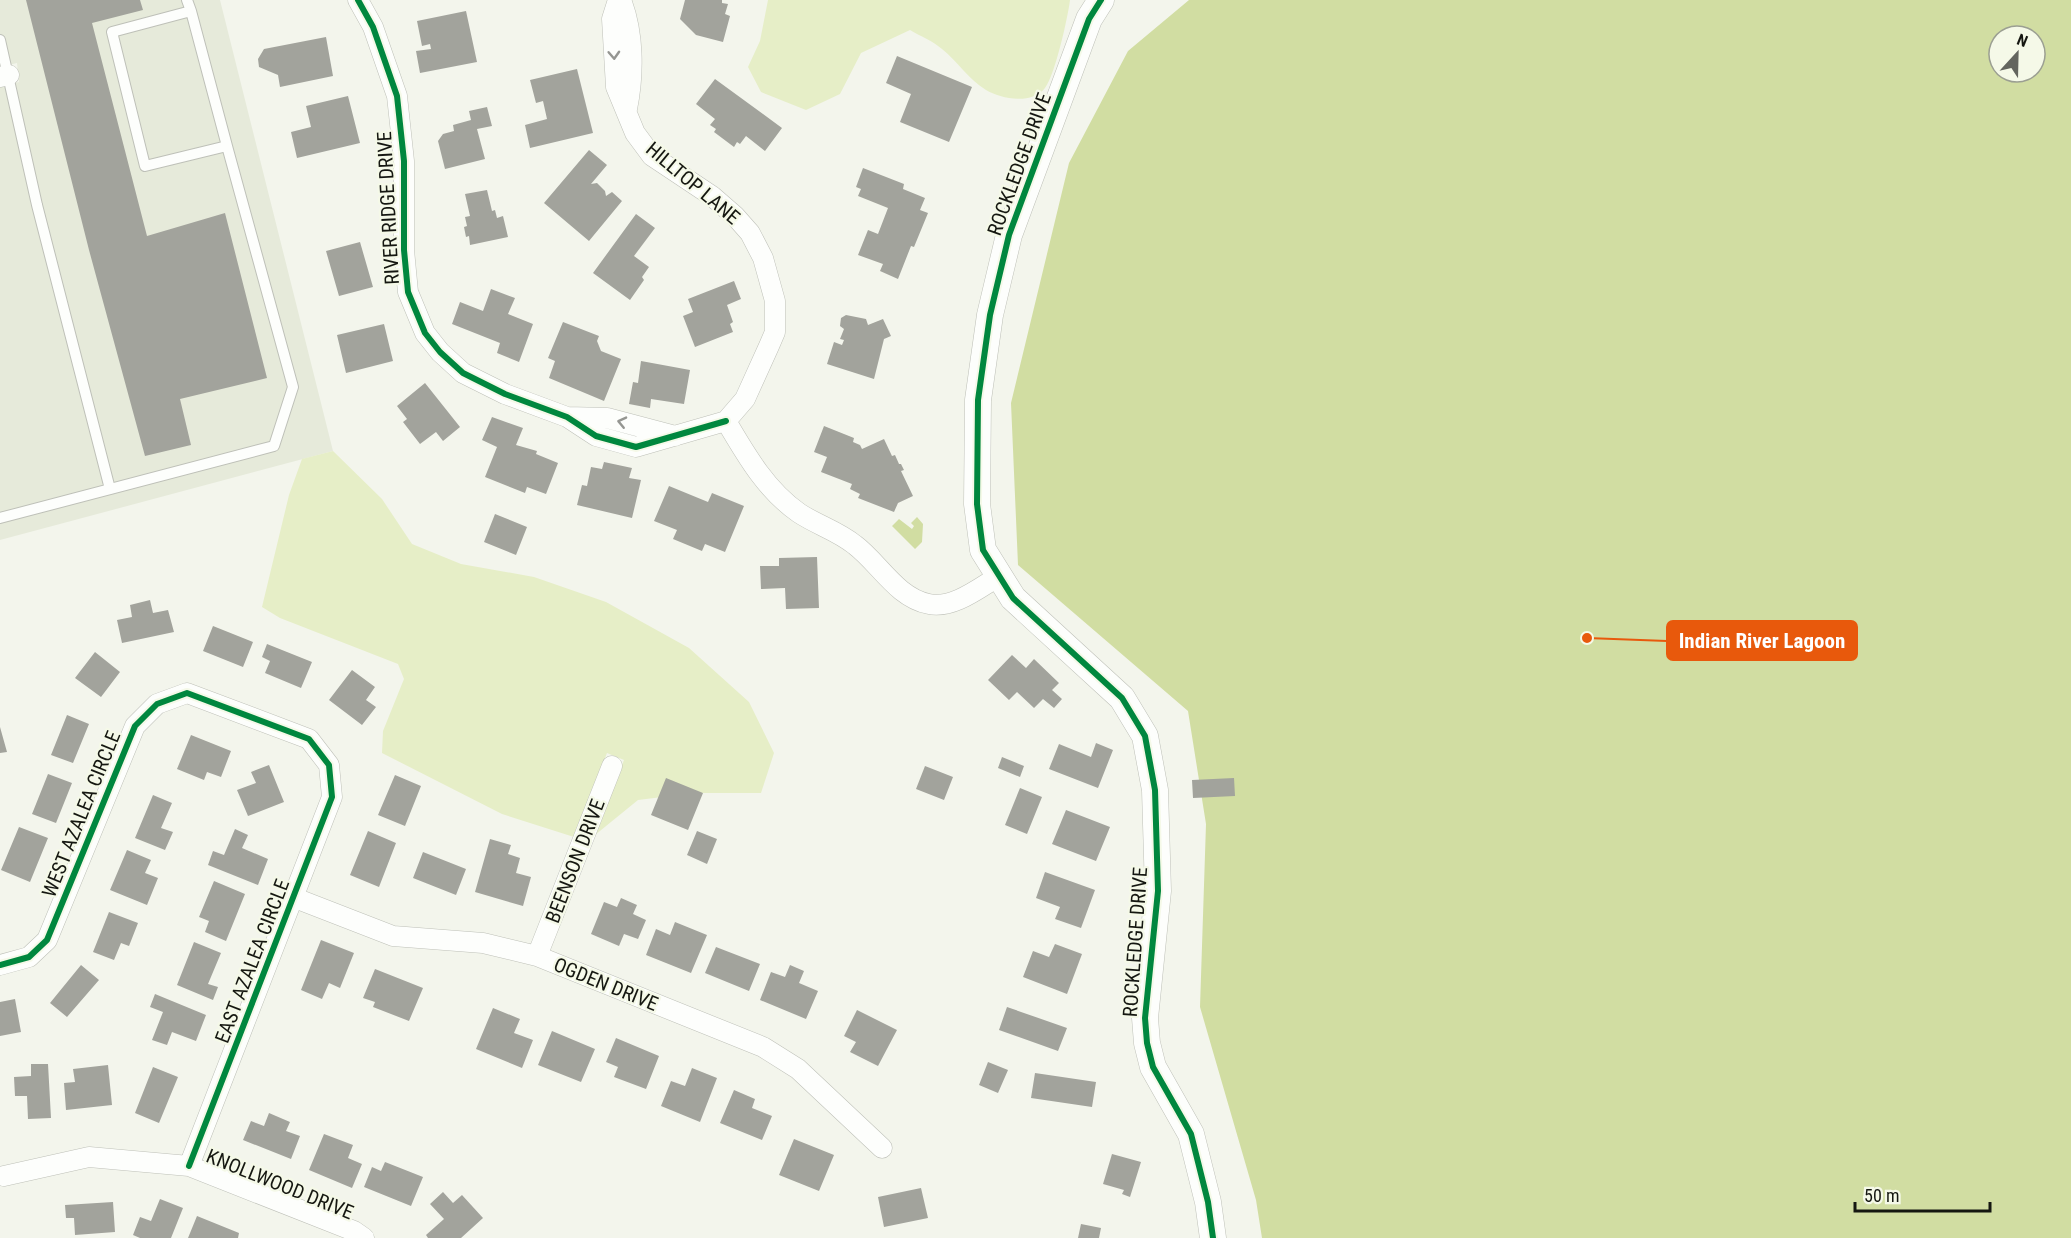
<svg xmlns="http://www.w3.org/2000/svg" width="2071" height="1238" viewBox="0 0 2071 1238" font-family="'Roboto Condensed',sans-serif">
  <style>
    .built { fill: #e6eada }
    .green { fill: #e6eec7 }
    .water { fill: #d1dda2; fill-rule: evenodd }
    .building { fill: #a2a39c }
    .lines { fill: none; stroke-linecap: round; stroke-linejoin: round }
    .service-casing { stroke: #bec0b8; stroke-width: 12 }
    .minor-casing { stroke: #bec0b8; stroke-width: 21 }
    .tertiary-casing { stroke: #bec0b8; stroke-width: 27 }
    .service { stroke: #fdfefc; stroke-width: 10 }
    .minor { stroke: #fdfefc; stroke-width: 20 }
    .tertiary { stroke: #fdfefc; stroke-width: 26 }
    .cycleway-casing { stroke: #f5f9e8; stroke-width: 10 }
    .cycleway { stroke: #00873e; stroke-width: 6 }
    .oneway { stroke: #959692 }
    .labels { text-anchor: middle; stroke-width: 4.5; stroke-linejoin: round; paint-order: stroke }
    .street-label { font-size: 20px; fill: #151711; stroke: #f5f9e8 }
    .leader { fill: none; stroke: #e8590c; stroke-width: 2 }
    .callout-dot { fill: #e8590c; stroke: #f5f9e8; stroke-width: 2 }
    .callout { fill: #e8590c; stroke: #e8590c; stroke-width: 2 }
    .callout-label { font-size: 21px; text-anchor: middle; font-weight: bold; fill: #fff }
  </style>
  <rect width="100%" height="100%" fill="#f3f5ec"/>
  <path class="built" d="M0,0h220l113,451 -333,89v-453l19,-5 -2,-19 -17,4z"/>
  <path class="green" d="M768,0h302c-2,17 -15,75 -25,88 -13,17 -44,11 -59,2 -17,-10 -29,-29 -44,-41 -9,-8 -22,-13 -32,-19l-49,23 -21,41 -34,16 -45,-18 -13,-25 12,-26z
    M333,451l49,48 30,45 49,20 73,13 72,25 83,46 60,54 25,51 -13,40h-66l-57,7 -43,35 29,-75 -17,-7 -33,84 -72,-23 -120,-61 1,-22 21,-52 -6,-15 -118,-46 -18,-11 27,-112 13,-36z"/>
  <path class="water" d="M1189,0h882v1238h-809l-6,-38 -56,-193 6,-183 -18,-113 -170,-146 -7,-162 58,-240 59,-112zM1999,36h36v36h-36z
    M917,517l6,7 -1,18 -7,7 -23,-23 7,-7 13,10 2,-3 -3,-3z"/>
  <path class="building" d="M26,0h114l3,10 -51,13 55,213 78,-23 42,165 -87,21 11,46 -46,11 -56,-206z
    M685,0h37v3l6,1 -3,10 5,2 -7,26 -27,-7 -16,-16z
    M466,11l11,51 -57,11 -4,-22 15,-2 -1,-5 -8,2 -5,-25z
    M326,37l7,39 -53,11 -2,-12 -19,-8 -1,-8 6,-10z
    M897,56l75,31 -23,55 -49,-20 11,-28 -25,-11z
    M577,69l16,64 -63,15 -5,-23 22,-6 -4,-18 -7,2 -6,-23z
    M715,79l67,49 -17,23 -19,-15 -6,8 -3,-2 -3,5 -20,-15 2,-3 -6,-4 5,-6 -19,-15z
    M348,96l12,47 -63,15 -6,-26 20,-5 -5,-21z
    M487,107l5,19 -15,3 8,30 -40,10 -7,-28 5,-7 11,-3 -1,-6 18,-5 -2,-9z
    M589,150l18,15 -16,19 6,-1 8,8 1,5 6,-4 10,9 -33,40 -45,-38z
    M863,168l41,16 -1,5 22,9 -5,12 8,3 -14,34 -3,-1 -13,33 -18,-8 3,-7 -25,-9 10,-25 10,4 10,-26 -30,-12 3,-7 -5,-2z
    M487,190l5,21 3,-1 2,8 6,-2 5,21 -38,8 -1,-9 -3,1 -2,-10 3,-1 -2,-9 5,-1 -5,-22z
    M636,214l19,14 -21,28 15,11 -7,10 2,3 -14,20 -37,-27z
    M360,242l13,45 -34,9 -13,-45z
    M734,281l7,18 -14,6 6,17 -3,2 3,8 -38,15 -12,-31 10,-4 -5,-13z
    M491,289l24,9 -7,16 25,10 -14,38 -22,-9 3,-10 -48,-19 8,-22 23,9z
    M846,315l20,4 2,6 15,-6 8,17 -7,3 -10,40 -47,-15 7,-22 8,3 2,-5 -4,-1 4,-10 -4,-3 1,-8z
    M563,322l36,14 -2,5 4,10 20,8 -17,42 -55,-23 6,-17 -7,-3z
    M384,324l9,37 -47,12 -9,-38z
    M641,361l49,9 -6,34 -33,-5 -1,9 -21,-4 4,-22 5,1z
    M425,383l35,44 -17,14 -7,-9 -16,12 -17,-22 4,-3 -10,-13z
    M492,417l31,11 -7,17 21,6 -1,3 22,9 -12,31 -19,-7 -2,6 -40,-16 12,-30 -15,-7z
    M824,426l30,12 -1,4 7,3 2,4 22,-10 8,17 3,-1 4,9h2l3,6 -3,1 12,25 -15,7 -4,9 -36,-14 2,-4 -10,-5 2,-5 -31,-12 6,-15 -13,-5z
    M604,462l28,6 -3,10 12,2 -9,38 -55,-13 5,-20 5,1 4,-19 11,2z
    M669,486l39,16 4,-9 32,13 -19,46 -20,-8 -3,7 -29,-12 4,-9 -23,-9z
    M495,514l32,13 -11,28 -32,-13z
    M817,557l2,51 -33,1 -1,-21 -24,1 -1,-23h19v-8z
    M150,600l3,13 15,-3 6,22 -52,11 -5,-23 15,-3 -2,-12z
    M213,626l40,16 -10,25 -40,-16z
    M267,644l45,18 -11,26 -36,-15 5,-12 -8,-4z
    M95,652l25,20 -19,25 -26,-19z
    M1012,655l14,13 8,-9 25,24 -7,7 10,9 -8,9 -11,-9 -9,9 -17,-16 -8,8 -21,-20z
    M352,670l23,17 -9,13 10,7 -14,18 -33,-25z
    M67,715l22,9 -16,39 -22,-8z
    M0,727l7,25 -7,1z
    M191,735l40,16 -10,26 -14,-5 -3,8 -27,-11z
    M1096,743l17,7 -15,38 -49,-19 10,-25 32,13z
    M1002,757l22,9 -4,11 -22,-9z
    M269,765l15,37 -36,14 -11,-26 19,-7 -5,-11z
    M925,766l28,11 -9,23 -28,-11z
    M48,774l24,9 -16,40 -24,-9z
    M395,775l26,11 -16,40 -27,-11z
    M666,778l37,15 -15,37 -37,-15z
    M1234,778l1,18 -42,2 -1,-18z
    M1020,788l22,9 -15,37 -22,-9z
    M153,795l19,8 -11,25 12,4 -8,18 -30,-12z
    M1066,810l44,17 -14,34 -44,-17z
    M19,827l29,11 -18,44 -29,-12z
    M235,829l13,6 -6,13 26,11 -10,26 -50,-20 5,-14 11,4z
    M368,831l28,12 -17,44 -29,-12z
    M697,831l20,8 -10,25 -20,-9z
    M490,839l21,6 -3,9 12,4 -4,15 15,4 -8,29 -48,-14z
    M127,850l24,10 -6,13 13,5 -11,27 -37,-15z
    M423,852l43,17 -10,26 -43,-17z
    M1045,872l50,18 -14,38 -26,-9 5,-12 -24,-9z
    M214,881l31,13 -19,47 -21,-9 4,-11 -10,-4z
    M621,898l16,7 -4,9 13,6 -8,19 -14,-5 -5,12 -28,-12 13,-32 13,5z
    M109,912l29,11 -9,23 -8,-3 -7,17 -21,-8z
    M675,922l32,13 -16,38 -45,-18 10,-26 14,6z
    M321,940l33,13 -14,35 -11,-5 -7,16 -21,-9z
    M194,942l27,11 -13,31 10,3 -5,13 -36,-15z
    M1055,944l27,10 -15,40 -44,-17 10,-26 16,6z
    M716,947l44,17 -11,27 -44,-18z
    M81,965l18,15 -32,37 -17,-14z
    M790,965l14,6 -5,12 19,8 -12,28 -46,-19 11,-28 14,5z
    M375,969l48,19 -14,33 -36,-14 2,-5 -12,-4z
    M155,994l51,21 -10,26 -24,-9 -5,13 -15,-5 11,-28 -13,-5z
    M15,999l6,33 -21,4v-34z
    M1007,1007l60,21 -9,23 -59,-21z
    M493,1008l27,11 -6,14 19,7 -11,28 -46,-19z
    M857,1010l40,20 -19,36 -28,-14 6,-10 -12,-6z
    M552,1031l43,18 -14,33 -43,-17z
    M616,1038l43,18 -13,33 -32,-12 4,-10 -12,-5z
    M988,1062l20,8 -10,23 -19,-8z
    M31,1064h17l3,54 -23,1 -1,-23h-12l-1,-19 17,-1z
    M108,1065l4,40 -46,5 -2,-27 11,-1 -2,-13z
    M153,1067l25,10 -19,46 -24,-10z
    M692,1068l25,10 -17,44 -39,-16 10,-25 14,5z
    M1035,1073l61,9 -4,25 -61,-9z
    M734,1090l21,9 -3,9 20,8 -10,24 -42,-17z
    M269,1113l21,9 -4,9 14,5 -9,23 -48,-19 8,-19 13,5z
    M324,1134l29,11 -5,13 14,6 -10,24 -43,-18z
    M794,1139l40,16 -15,36 -40,-16z
    M1112,1154l29,8 -11,35 -8,-3 2,-4 -21,-6z
    M385,1162l38,15 -12,29 -47,-19 8,-20 9,4z
    M921,1188l7,30 -44,9 -6,-30z
    M443,1192l10,11 9,-8 21,23 -22,20h-33l-2,-3 18,-16 -14,-15z
    M160,1199l23,9 -12,30h-31l-7,-3 7,-18 11,4z
    M113,1202l2,30 -40,3 -1,-17h-8l-1,-13z
    M197,1216l42,17 -1,5h-50z
    M1081,1224l20,4 -2,10h-21z"/>
  <g class="lines">
    <g class="service-casing">
      <path id="service" d="M191,11l36,135
        M0,40l37,165 73,284
        M0,518l274,-72 19,-59 -66,-241 -82,20 -33,-134 79,-21 -4,-11"/>
    </g>
    <g class="minor-casing">
      <path id="minor" d="M358,0l15,27 24,69 7,65v89l4,42 17,41 15,19 23,21 42,21 62,23 29,19 40,11 90,-26
        M618,0l-6,19 4,68 19,46 17,23 60,40 23,20 15,17 13,25 12,43v31l-6,14 -24,53 -19,22
        M621,0c13,33 13,74 6,109
        M0,77l9,-2
        M567,417l40,1 68,18
        M726,421c20,34 40,69 73,92 18,12 39,18 56,32 24,18 42,53 74,59 24,5 50,-16 70,-28
        M295,898l98,38 90,7 54,13 226,91 35,22 84,79
        M537,956l75,-190
        M0,965l29,-8 18,-17 88,-214 22,-22 30,-11 122,46 20,26 3,32 -143,369
        M4,1176l85,-19 100,9 165,65 10,7"/>
    </g>
    <g class="tertiary-casing">
      <path id="tertiary" d="M1101,0l-12,19 -80,216 -19,80 -12,85 -1,104 6,46 30,48 109,100 23,38 10,54 3,101 -13,127 2,25 6,24 38,67 17,68 5,36"/>
    </g>
    <use href="#service" class="service"/>
    <use href="#minor" class="minor"/>
    <use href="#tertiary" class="tertiary"/>
    <g class="cycleway-casing">
      <path id="cycleway" d="M358,0l15,27 24,69 7,65v89l4,42 17,41 15,19 23,21 42,21 62,23 29,19 40,11 90,-26
        M1101,0l-12,19 -80,216 -19,80 -12,85 -1,104 6,46 30,48 109,100 23,38 10,54 3,101 -13,127 2,25 6,24 38,67 17,68 5,36
        M0,965l29,-8 18,-17 88,-214 22,-22 30,-11 122,46 20,26 3,32 -143,369"/>
    </g>
    <use href="#cycleway" class="cycleway"/>
  </g>
  <defs><path id="oneway-chevron" d="M-2-3.5L2.5 0L-2 3.5" fill="none" stroke-width="1.6" stroke-linecap="round" stroke-linejoin="round" transform="scale(1.5)"/></defs>
  <g class="oneway">
    <use href="#oneway-chevron" transform="translate(614 55) rotate(87)"/>
    <use href="#oneway-chevron" transform="translate(622 422) rotate(-167)"/>
  </g>
  <g class="labels">
    <g class="street-label">
      <text transform="translate(1019 164) rotate(-70)" y="7">ROCKLEDGE DRIVE</text>
      <text transform="translate(693 183) rotate(40)" y="7">HILLTOP LANE</text>
      <text transform="translate(388 208) rotate(-93)" y="7">RIVER RIDGE DRIVE</text>
      <text transform="translate(81 814) rotate(-68)" y="7">WEST AZALEA CIRCLE</text>
      <text transform="translate(575 861) rotate(-69)" y="7">BEENSON DRIVE</text>
      <text transform="translate(1135 942) rotate(-86)" y="7">ROCKLEDGE DRIVE</text>
      <text transform="translate(252 961) rotate(-69)" y="7">EAST AZALEA CIRCLE</text>
      <text transform="translate(606 984) rotate(22)" y="7">OGDEN DRIVE</text>
      <text transform="translate(280 1184) rotate(22)" y="7">KNOLLWOOD DRIVE</text>
    </g>
  </g>
  <path class="leader" d="M1587 638L1667 641"/>
  <circle class="callout-dot" cx="1587" cy="638" r="6"/>
  <rect class="callout" x="1667" y="621" width="190" height="39" rx="6"/>
  <g class="callout-label">
    <text x="1762" y="648">Indian River Lagoon</text>
  </g>
  <g transform="translate(2017 54) rotate(22)"><circle r="28" fill="#f5f9e8" stroke="#9b9f92" stroke-width="1.5"/>
  <path d="M0-4.5L10 22L0 15L-10 22Z" fill="#63655e"/>
  <text y="-9" font-size="16" font-weight="bold" text-anchor="middle" fill="#151711">N</text>
  </g>
  <path d="M1855 1202v9h135v-9" fill="none" stroke="#151711" stroke-width="3"/>
  <text x="1864" y="1202" font-size="18" fill="#151711" stroke="#f5f9e8" stroke-width="4.5" paint-order="stroke">50 m</text>
</svg>
